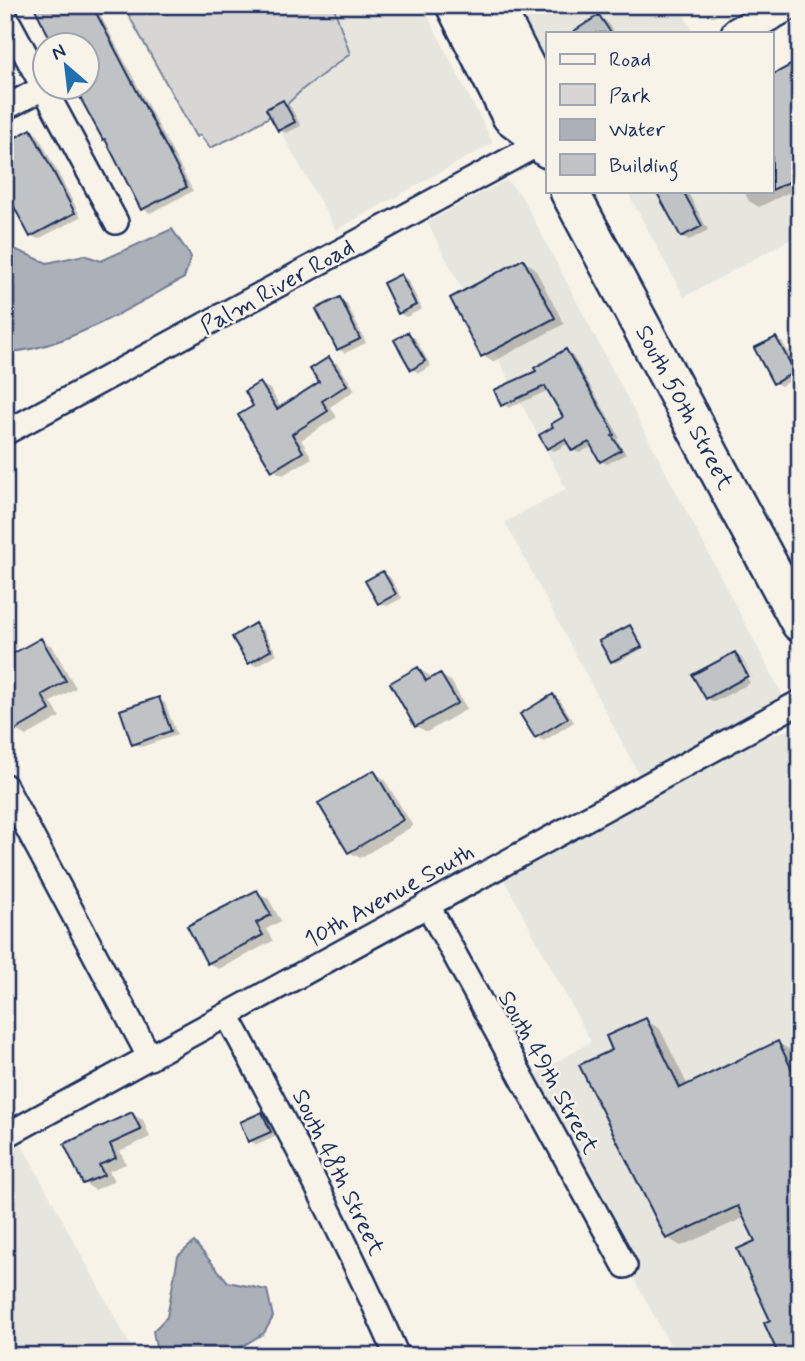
<svg xmlns="http://www.w3.org/2000/svg" width="805" height="1361" viewBox="0 0 805 1361" font-family="Mynerve,sans-serif">
  <style>
    .built { fill: #e6e5de }
    .green { fill: #d7d6d4; stroke: #798299; stroke-width: 2 }
    .water { fill: #acb0b9; stroke: #727c95; stroke-width: 2 }
    .shadow { fill: #0003 }
    .building { fill: #c0c3c5; stroke: #1b2f5e; stroke-width: 2 }
    .lines { fill: none; stroke-linecap: round; stroke-linejoin: round }
    .minor-casing { stroke: #1b2f5e; stroke-width: 28 }
    .tertiary-casing { stroke: #1b2f5e; stroke-width: 35 }
    .primary-casing { stroke: #1b2f5e; stroke-width: 42 }
    .minor { stroke: #f7f3e8; stroke-width: 23 }
    .tertiary { stroke: #f7f3e8; stroke-width: 30 }
    .primary { stroke: #f7f3e8; stroke-width: 37 }
    .labels { text-anchor: middle; stroke-width: 5; stroke-linejoin: round; paint-order: stroke }
    .street-label { font-size: 24px; fill: #1b2f5e; stroke: #f7f3e8 }
  </style>
  <rect width="100%" height="100%" fill="#f7f3e8"/>
  <filter id="ink" filterUnits="userSpaceOnUse"><feTurbulence type="fractalNoise" baseFrequency=".0143" numOctaves="2"/><feDisplacementMap in="SourceGraphic" scale="14" xChannelSelector="R" yChannelSelector="G"/><feConvolveMatrix kernelMatrix="1 2 1 2 8 2 1 2 1" color-interpolation-filters="sRGB"/></filter>
  <g filter="url(#ink)">
    <path class="built" d="M322,5h100l71,138 -157,87 -73,-130z
      M516,5h163l15,28h-146v38z
      M772,91l28,52v91l-116,63 -57,-106h145z
      M506,180l15,15 262,501 -34,26 -106,60 -138,-260 61,-33 -139,-267z
      M800,727v629h-124l-150,-276 65,-38 -91,-170 254,-132z
      M16,1134l120,222h-131v-216z"/>
    <path class="green" d="M123,5h210l17,49 -47,35 -22,21 -45,26 -26,12 -10,-13 -4,2z"/>
    <path class="water" d="M172,229l19,28 -7,21c-48,26 -124,74 -179,74v-107l42,18 37,-8 17,6z
      M194,1242l34,40 39,8 6,27 -9,16 -38,23h-65l-5,-9 -3,-16 14,-14 11,-61z"/>
    <path class="shadow" d="M34,5h61l98,186 -43,22 -7,-4 -65,-121h10v-42z
      M599,17l7,4 8,12h-40z
      M283,102l7,4 11,20 -15,7 -7,-4z
      M795,114l5,73 -41,20 -10,-6 -5,-10h28v-65z
      M31,131l7,4 43,82 -43,22 -7,-4 -17,-32 -9,4v-63z
      M658,191h29l21,39 -19,10 -7,-4z
      M523,261l11,6 30,57 -71,38 -10,-6z
      M800,275v29l-12,-22z
      M401,276l7,4 14,29 -16,8 -7,-4z
      M340,299l7,5 19,39 -21,10 -7,-4z
      M408,334l7,4 16,28 -12,7 -7,-4z
      M776,339l7,4 17,31v2l-19,10 -7,-4z
      M566,351l6,4 44,75 3,8 -2,1 9,15 -19,10 -6,-3 -8,-15 -14,7 -6,-3 -3,-7 -16,8 -6,-3 17,-30 -16,-28 -40,18 -6,-4 35,-32z
      M329,359l9,5 17,26 -25,17 7,10 -36,23 11,18 -29,17 -10,-5 -17,-64 4,-22 10,5 11,19 40,-25z
      M383,573l7,4 12,21 -15,8 -7,-4z
      M255,625l7,4 15,25 -21,12 -7,-4z
      M630,627l14,21 -29,15 -3,-2z
      M41,640l11,6 24,42 -25,14 9,15 -34,19 -11,-6z
      M735,654l7,4 12,22 -14,-23h-4l14,26 -36,19 -7,-4z
      M418,669l11,6 3,5 8,-5 11,6 16,28 -40,23 -11,-6z
      M553,696l7,4 14,22 -30,19 -7,-4z
      M158,699l7,4 12,32 -36,12 -7,-4z
      M374,772l10,7 29,47 -53,32 -11,-6z
      M257,892l11,6 13,23 -15,8 7,12 -54,28 -11,-6z
      M646,1020l14,9 28,57 90,-43 14,8 8,16v289l-28,-36 -14,-78 -12,-25 -65,29 -14,-8 -53,-187z
      M5,1094l9,16 -9,5z
      M132,1114l11,6 7,17 -30,14 6,13 -17,7 5,10 -19,9 -11,-7 -18,-38z
      M262,1114l7,4 8,18 -20,9 -7,-4z"/>
    <path class="building" d="M33,5h59l95,182 -46,23 -36,-71 -2,1 -28,-52h13v-42h-34z
      M599,15l12,18h-40z
      M800,60v117l-28,13v-115z
      M283,100l12,22 -17,9 -12,-22z
      M31,129l44,84 -45,24 -25,-47v-47z
      M656,191h27l19,35 -21,11z
      M523,259l32,59 -74,39 -31,-59z
      M401,274l15,31 -18,9 -15,-31z
      M340,297l20,42 -23,11 -21,-41z
      M408,332l17,29 -14,9 -17,-30z
      M776,337l19,35 -22,12 -19,-36z
      M566,349l44,76 4,10 -2,1 9,14 -21,12 -11,-20 -17,9 -7,-12 -18,10 -8,-14 14,-8 -2,-3 12,-7 -18,-31 -44,20 -7,-16 42,-19 -2,-3z
      M329,357l18,28 -25,16 6,10 -36,23 11,18 -31,19 -34,-56 15,-9 -8,-15 15,-9 17,27 42,-27 -9,-13z
      M383,571l13,23 -18,10 -13,-23z
      M255,623l16,27 -23,14 -16,-27z
      M630,625l12,22 -31,15 -12,-21z
      M41,638l25,43 -24,14 8,15 -36,21 -9,-15v-58z
      M735,652l13,24 -42,23 -14,-24z
      M418,667l8,14 14,-8 18,30 -43,24 -25,-44z
      M553,694l15,24 -33,20 -15,-24z
      M159,697l12,34 -39,14 -12,-35z
      M374,770l29,50 -55,33 -30,-50z
      M257,890l14,25 -15,8 7,12 -56,29 -20,-38z
      M646,1018l34,70 98,-47 22,45v270h-21l-15,-33 6,-3 -33,-71 18,-8 -17,-35 -72,33 -87,-174 33,-15 -6,-14z
      M132,1112l9,18 -31,14 6,14 -17,7 5,10 -21,9 -19,-40z
      M262,1112l9,20 -23,10 -8,-20z"/>
    <g class="lines">
      <g class="minor-casing">
        <path id="minor" d="M5,16l111,206
          M5,108l38,-20
          M5,433l539,-292
          M5,786l145,272
          M427,904l198,362
          M227,1015c61,112 119,224 170,341
          M5,1136l795,-434"/>
      </g>
      <g class="tertiary-casing">
        <path id="tertiary" d="M737,33l51,-28"/>
      </g>
      <g class="primary-casing">
        <path id="primary" d="M455,5l56,111 33,25
          M494,5l48,94 2,42 4,8
          M569,191l231,432"/>
      </g>
      <use href="#minor" class="minor"/>
      <use href="#tertiary" class="tertiary"/>
      <use href="#primary" class="primary"/>
    </g>
  </g>
  <g class="labels">
    <g class="street-label">
      <text transform="translate(277 286) rotate(-29)" y="8">Palm River Road</text>
      <text transform="translate(685 407) rotate(62)" y="8">South 50th Street</text>
      <text transform="translate(389 895) rotate(-29)" y="8">10th Avenue South</text>
      <text transform="translate(549 1072) rotate(61)" y="8">South 49th Street</text>
      <text transform="translate(339 1172) rotate(64)" y="8">South 48th Street</text>
    </g>
  </g>
  <rect width="805" height="1361" fill="none" stroke="#f7f3e8" stroke-width="28"/>
  <rect x="14" y="14" width="777" height="1333" fill="none" stroke="#1b2f5e" stroke-width="2.5" filter="url(#ink)"/>
  <rect x="546" y="32" width="228" height="161" fill="#f7f3e8" stroke="#9fa5b1" stroke-width="2"/>
  <rect x="560" y="54" width="35" height="10" fill="#f7f3e8" stroke="#9fa5b1" stroke-width="2"/>
  <text x="609" y="66" font-size="21" fill="#1b2f5e">Road</text>
  <rect x="560" y="84" width="35" height="21" fill="#d7d6d4" stroke="#9fa5b1" stroke-width="2"/>
  <text x="609" y="102" font-size="21" fill="#1b2f5e">Park</text>
  <rect x="560" y="119" width="35" height="21" fill="#acb0b9" stroke="#9fa5b1" stroke-width="2"/>
  <text x="609" y="136" font-size="21" fill="#1b2f5e">Water</text>
  <rect x="560" y="154" width="35" height="21" fill="#c0c3c5" stroke="#9fa5b1" stroke-width="2"/>
  <text x="609" y="172" font-size="21" fill="#1b2f5e">Building</text>
  <g transform="translate(66 66) rotate(332)"><circle r="33" fill="#f7f3e8" stroke="#9fa5b1" stroke-width="2"/>
  <path d="M0-5L12 26L0 18L-12 26Z" fill="#1f6fb2"/>
  <text y="-10" font-size="19" font-weight="bold" text-anchor="middle" fill="#1b2f5e">N</text>
  </g>
</svg>
